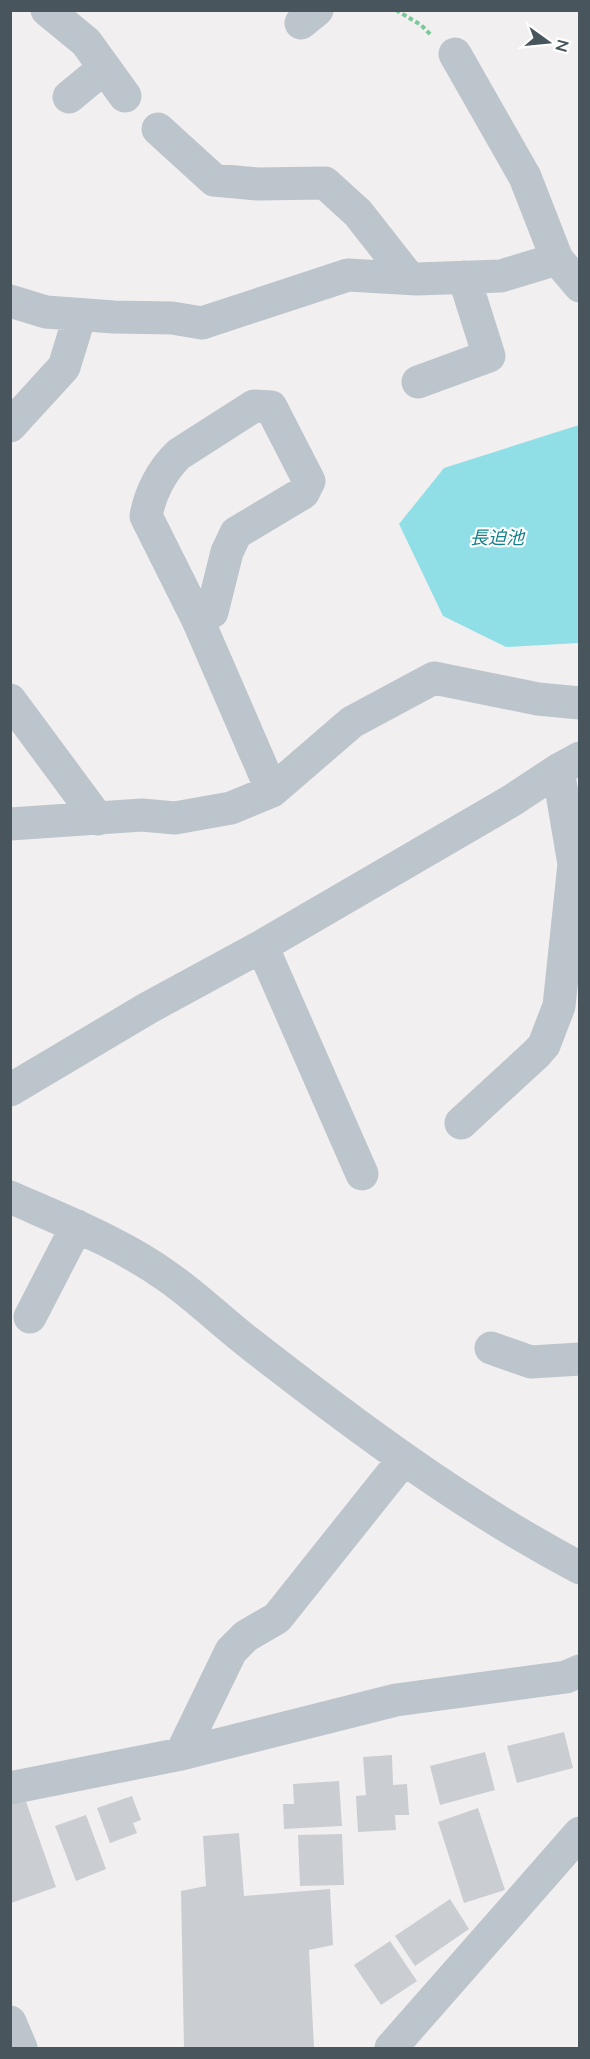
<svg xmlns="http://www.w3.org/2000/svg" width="590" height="2059" viewBox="0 0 590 2059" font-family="Mulish,'Noto Sans JP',sans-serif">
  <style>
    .water { fill: #90dfe7 }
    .building { fill: #cacdd2 }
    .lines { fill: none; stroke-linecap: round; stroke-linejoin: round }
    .path { stroke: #7bc999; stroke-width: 4; stroke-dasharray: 4.5 3; stroke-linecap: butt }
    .minor { stroke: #bcc5cb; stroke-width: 33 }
    .tertiary { stroke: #bcc5cb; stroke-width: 33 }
    .labels { text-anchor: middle; stroke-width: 4.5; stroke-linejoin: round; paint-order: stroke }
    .water-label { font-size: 18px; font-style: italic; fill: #14828c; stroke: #fff }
  </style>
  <rect width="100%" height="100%" fill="#f2eff0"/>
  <path class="water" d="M579,425v218l-73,4 -63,-31 -44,-92 45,-56z"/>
  <path class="building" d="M564,1732l9,36 -56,15 -10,-37z
    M485,1752l10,38 -55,15 -10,-39z
    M392,1755l1,30 14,-1 2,31h-14l1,15 -38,2 -2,-36 10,-1 -3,-38z
    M339,1781l3,45 -58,3 -1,-25h11l-1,-20z
    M23,1793l33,94 -45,16 -1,-106z
    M132,1796l9,24 -8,3 4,10 -27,10 -13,-35z
    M478,1808l27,82 -41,13 -26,-81z
    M86,1815l20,54 -30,12 -21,-55z
    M239,1833l5,63 86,-7 3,56 -24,5 5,98h-130l-3,-157 25,-5 -3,-50z
    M342,1834l2,51 -44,1 -2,-51z
    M450,1899l19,30 -54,37 -20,-30z
    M390,1941l27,40 -36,24 -27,-40z"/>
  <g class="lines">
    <path class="path" d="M396,10l25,15 10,10"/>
    <path class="minor" d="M47,10l39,32 39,54
      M301,23l16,-13
      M455,54l70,123 32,82
      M69,97l35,-29
      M158,129l56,51 44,4 67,-1 33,30 51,65
      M10,301l36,11 68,5 58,1 30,5 146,-48 69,4 84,-3 56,-17 23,27
      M418,382l71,-26 -25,-79
      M10,426l54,-59 16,-52
      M197,618l15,-6 15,-60 9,-19 67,-40 6,-12 -38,-74 -17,-1 -75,48c-17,16 -29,39 -33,62l51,102 75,173
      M10,700l88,119
      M10,824l132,-9 33,3 56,-10 41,-17 80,-69 82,-44 104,21 42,4
      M262,946l100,228
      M10,1090l138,-82 114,-62 249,-145 47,-31 22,-12
      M461,1123l76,-70 7,-8 15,-39 15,-142 -16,-94
      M10,1197c54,24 111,46 158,80 30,21 56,47 85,69 104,81 210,160 327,222
      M30,1317l47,-91
      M491,1348l40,14 49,-3
      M181,1754l50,-103 15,-15 31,-18 126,-158
      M10,1788l171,-34 215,-54 170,-23 14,-6
      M391,2048l189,-215"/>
    <path class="tertiary" d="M10,2022l11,26"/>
  </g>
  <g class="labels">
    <g class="water-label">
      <text x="497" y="544">長迫池</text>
    </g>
  </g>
  <rect width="590" height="2059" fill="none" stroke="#48555c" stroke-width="24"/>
  <g transform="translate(548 42) rotate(105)" stroke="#ffffff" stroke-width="4.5" paint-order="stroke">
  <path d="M0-4.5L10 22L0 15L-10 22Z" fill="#48555c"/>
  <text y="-9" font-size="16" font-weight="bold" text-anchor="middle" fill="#48555c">N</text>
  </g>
</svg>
